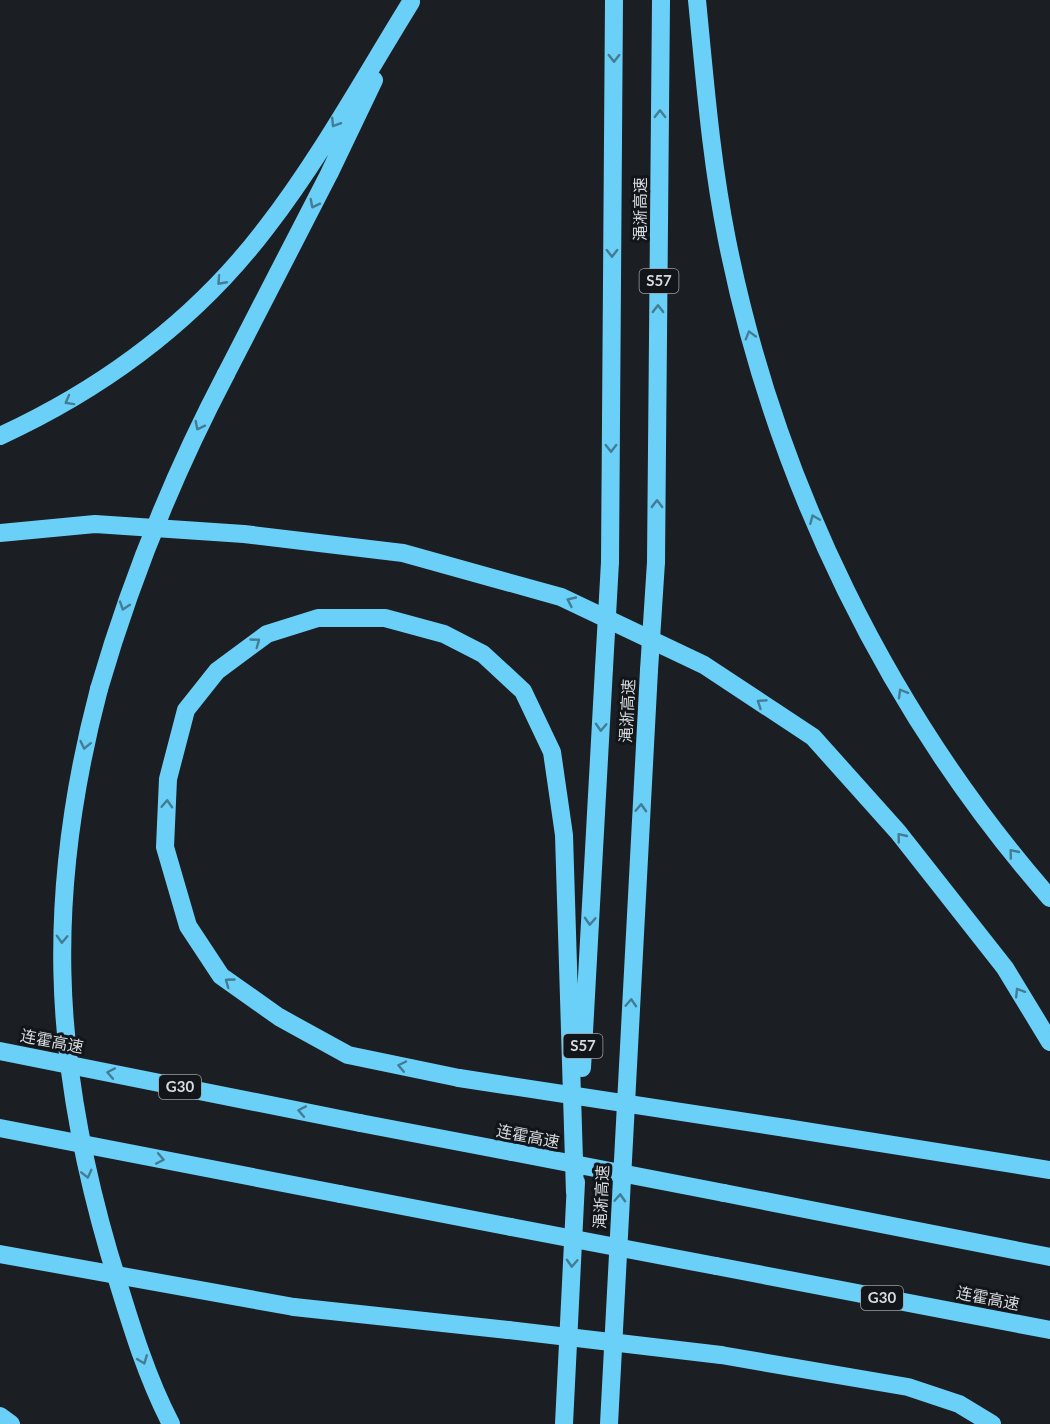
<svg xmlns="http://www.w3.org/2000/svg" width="1050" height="1424" viewBox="0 0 1050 1424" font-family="Lato,'Noto Sans SC',sans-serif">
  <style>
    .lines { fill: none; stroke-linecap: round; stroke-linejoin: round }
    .highway { stroke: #6bd0f7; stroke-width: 18 }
    .highway-bridge { stroke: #6bd0f7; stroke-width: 18 }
    .oneway { stroke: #437c93 }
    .labels { text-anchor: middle; stroke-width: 6; stroke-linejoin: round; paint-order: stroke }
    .shield { fill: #121519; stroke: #9da0a3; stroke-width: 1.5 }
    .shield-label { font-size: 15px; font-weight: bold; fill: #d8dbde }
    .street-label { font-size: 16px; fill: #d8dbde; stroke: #121519 }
  </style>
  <rect width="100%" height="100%" fill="#1b1e23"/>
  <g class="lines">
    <path class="highway" d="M697,0c8,81 14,160 30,240 48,241 161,473 323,658
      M226,374l103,-200 45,-94
      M0,436c104,-48 196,-116 266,-208 54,-70 98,-150 145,-226
      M0,533l95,-9 149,10 159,19 158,44 143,68 109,72 85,95 107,136 45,74
      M610,562l4,-562
      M656,562l5,-562
      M99,689c-53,201 -48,365 10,564 18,58 34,117 62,171
      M582,1068l22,-400
      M459,1078l-111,-23 -69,-38 -58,-41 -33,-50 -23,-79 3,-68 18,-69 31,-39 50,-37 51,-16h67l59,16 39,20 40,37 29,61 12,83 11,358
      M360,1123l152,29
      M786,1128l264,42
      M724,1193l326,64
      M340,1194l171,33
      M716,1266l334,64
      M294,1307l214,23
      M721,1355l187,32 51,17 33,20
      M0,1416l11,8
      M564,1424l12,-242
      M609,1424l40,-754"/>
    <path class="highway-bridge" d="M604,668l6,-106
      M649,670l7,-108
      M99,689c32,-110 74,-214 127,-315
      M0,1051l360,72
      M459,1078l327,50
      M0,1128l340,66
      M512,1152l212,41
      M511,1227l205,39
      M0,1254l294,53
      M508,1330l213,25"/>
  </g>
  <defs><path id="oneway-chevron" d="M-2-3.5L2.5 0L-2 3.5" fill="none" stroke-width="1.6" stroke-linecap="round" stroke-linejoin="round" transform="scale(1.5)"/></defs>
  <g class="oneway">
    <use href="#oneway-chevron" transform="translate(614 58) rotate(90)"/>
    <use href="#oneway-chevron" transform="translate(660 114) rotate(-90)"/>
    <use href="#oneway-chevron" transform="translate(335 123) rotate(122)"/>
    <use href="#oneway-chevron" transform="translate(314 204) rotate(117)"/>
    <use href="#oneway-chevron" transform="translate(612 253) rotate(90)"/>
    <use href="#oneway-chevron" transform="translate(221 281) rotate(132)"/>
    <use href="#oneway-chevron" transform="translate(658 309) rotate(-90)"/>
    <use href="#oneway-chevron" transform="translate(750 335) rotate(-106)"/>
    <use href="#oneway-chevron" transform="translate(69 401) rotate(151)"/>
    <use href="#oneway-chevron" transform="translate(199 426) rotate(117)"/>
    <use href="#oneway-chevron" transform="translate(611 448) rotate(90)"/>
    <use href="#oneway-chevron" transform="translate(657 504) rotate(-90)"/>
    <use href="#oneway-chevron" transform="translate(814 519) rotate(-113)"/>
    <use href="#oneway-chevron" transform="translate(571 601) rotate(-155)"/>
    <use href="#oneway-chevron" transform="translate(124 606) rotate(108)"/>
    <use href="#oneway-chevron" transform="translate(256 642) rotate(-36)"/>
    <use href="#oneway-chevron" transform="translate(902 693) rotate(-120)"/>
    <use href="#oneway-chevron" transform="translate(761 703) rotate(-146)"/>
    <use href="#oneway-chevron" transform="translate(601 727) rotate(93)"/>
    <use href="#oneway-chevron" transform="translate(85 745) rotate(102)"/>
    <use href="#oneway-chevron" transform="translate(167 804) rotate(-87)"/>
    <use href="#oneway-chevron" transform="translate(641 808) rotate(-87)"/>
    <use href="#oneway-chevron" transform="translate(901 837) rotate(-129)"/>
    <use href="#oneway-chevron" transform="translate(1013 853) rotate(-129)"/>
    <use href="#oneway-chevron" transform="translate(590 921) rotate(93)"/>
    <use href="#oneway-chevron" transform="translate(62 939) rotate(92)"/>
    <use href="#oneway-chevron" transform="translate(229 982) rotate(-144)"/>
    <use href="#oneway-chevron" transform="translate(1019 992) rotate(-122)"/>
    <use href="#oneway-chevron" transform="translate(631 1003) rotate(-87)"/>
    <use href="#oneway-chevron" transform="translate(402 1066) rotate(-168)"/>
    <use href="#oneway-chevron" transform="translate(111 1073) rotate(-169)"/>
    <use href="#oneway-chevron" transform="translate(302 1111) rotate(-169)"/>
    <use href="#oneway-chevron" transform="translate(160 1159) rotate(11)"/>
    <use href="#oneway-chevron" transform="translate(87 1174) rotate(76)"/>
    <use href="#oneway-chevron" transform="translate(620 1198) rotate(-87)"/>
    <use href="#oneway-chevron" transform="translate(572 1263) rotate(93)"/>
    <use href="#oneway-chevron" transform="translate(143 1360) rotate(69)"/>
  </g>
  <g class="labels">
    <g class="shield">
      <rect x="639.5" y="269" width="39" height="24" rx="4.5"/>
      <rect x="563.5" y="1034" width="39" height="24" rx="4.5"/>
      <rect x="159" y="1075" width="42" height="24" rx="4.5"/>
      <rect x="861" y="1286" width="42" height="24" rx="4.5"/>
    </g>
    <g class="shield-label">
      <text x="659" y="286">S57</text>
      <text x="583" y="1051">S57</text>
      <text x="180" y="1092">G30</text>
      <text x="882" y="1303">G30</text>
    </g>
    <g class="street-label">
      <text transform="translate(640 209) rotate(-90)" y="6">渑淅高速</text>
      <text transform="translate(627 711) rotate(-87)" y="6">渑淅高速</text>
      <text transform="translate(52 1041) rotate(11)" y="6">连霍高速</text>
      <text transform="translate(528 1136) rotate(11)" y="6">连霍高速</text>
      <text transform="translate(601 1197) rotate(-87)" y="6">渑淅高速</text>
      <text transform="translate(988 1298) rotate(11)" y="6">连霍高速</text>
    </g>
  </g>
</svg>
